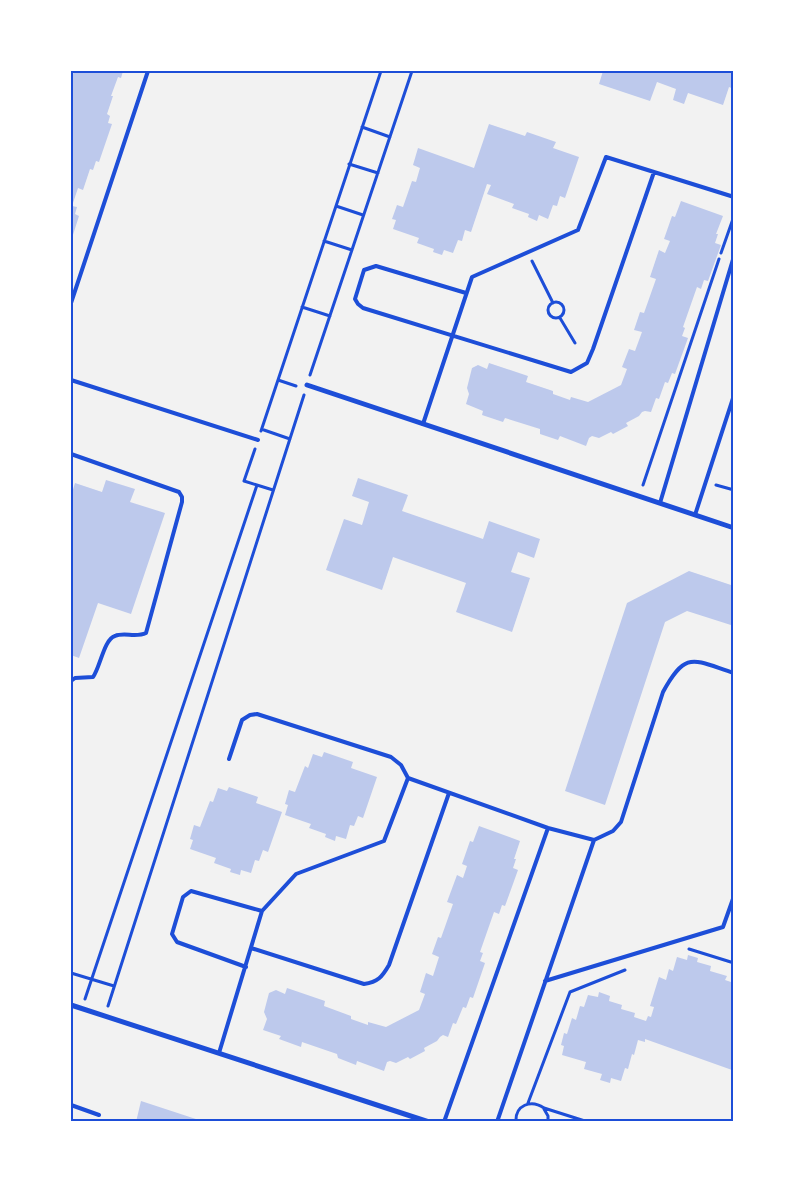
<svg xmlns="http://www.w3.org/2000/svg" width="805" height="1193" viewBox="0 0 805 1193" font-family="Arial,sans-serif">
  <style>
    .building { fill: #bdc9ec }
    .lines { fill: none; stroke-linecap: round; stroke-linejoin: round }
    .path { stroke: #1d4ed8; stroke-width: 3 }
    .service { stroke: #1d4ed8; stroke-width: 4 }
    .minor { stroke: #1d4ed8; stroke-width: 5 }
    .neatline { fill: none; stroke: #1d4ed8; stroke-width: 2 }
  </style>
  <rect width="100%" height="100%" fill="#f2f2f2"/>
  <path class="building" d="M74,71h49l-2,7 -3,-1 -7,19h2l-6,18 3,2 -2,7 4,1 -13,38 -3,-1 -3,9 -3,-1 -7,21 -5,-2 -6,18 5,1 -2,7 4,2 -7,22 -1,-157z
    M603,71h131v18l-5,-2 -6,18 -35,-12 -4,11 -11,-4 3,-11 -19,-7 -7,19 -51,-17z
    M489,124l36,12 2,-4 29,10 -3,6 26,9 -14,41 -5,-2 -3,10 -4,-1 -5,14 -9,-4 -2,6 -9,-4 1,-3 -17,-6 2,-4 -27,-10 4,-9 -4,-1 -16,48 -6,-2 -3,11 -4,-1 -5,13 -9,-3 -2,5 -9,-3 1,-3 -17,-6 2,-5 -26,-9 3,-9 -4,-1 5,-14 6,2 9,-26 4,1 4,-14 -7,-3 5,-17 56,20z
    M681,201l42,15 -7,18h2l-3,9 6,2 -13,36 -4,-1 -3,9 -4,-2 -14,40 2,1 -3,8 6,2 -13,36 -3,-1 -4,10 -3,-1 -6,17 -3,-1 -5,14 -6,-1 -3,1 -3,4 -13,7 2,3 -15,8 -2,-2 -12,6 -7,-2 -3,2 -3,8 -26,-10 -2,4 -18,-6v-5l-35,-11 -2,4 -21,-7 1,-4 -17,-7 3,-10 -2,-6 5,-20 6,-3 9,4 2,-6 39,13 -2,6 27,9v3l17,6 1,-3 17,5 33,-17 6,-16 -5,-2 7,-18 6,2 7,-19 -8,-2 6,-18 4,1 12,-34 -6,-2 9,-27 6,3 5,-12 -6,-2 8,-23 3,1z
    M358,478l50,17 -6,16 81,28 6,-18 51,18 -6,19 -16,-6 -7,20 19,6 -18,54 -56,-20 10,-29 -73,-26 -11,33 -56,-20 18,-51 18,6 7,-23 -17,-6z
    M106,480l29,9 -5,13 35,11 -34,101 -33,-11 -19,55 -8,-3v-159l4,-13 27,9z
    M689,571l45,15v40l-47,-15 -22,11 -60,183 -40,-14 62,-188z
    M324,752l29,10 -2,6 26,9 -14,41 -5,-2 -4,10 -4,-1 -4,14 -10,-3 -1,5 -10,-4 1,-3 -17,-6 2,-4 -26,-9 3,-10 -3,-1 4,-14 6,2 10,-26 3,2 5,-14 9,3z
    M229,787l29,10 -2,6 26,9 -14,40 -5,-2 -4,11 -4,-1 -4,13 -10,-3 -1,5 -10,-3 1,-3 -17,-6 2,-5 -26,-9 3,-9 -3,-1 4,-14 6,2 10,-26 3,1 5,-14 9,3z
    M479,826l41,15 -6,18h2l-3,9 5,2 -13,36 -3,-1 -3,9 -5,-2 -14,40 3,1 -3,8 5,2 -12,35 -3,-1 -4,11 -3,-1 -7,17 -3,-1 -5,14 -5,-2 -3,2 -3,4 -13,7 1,3 -15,8 -2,-2 -12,6 -6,-2 -3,1 -3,9 -27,-10 -1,4 -18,-7 -1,-4 -35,-12 -1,5 -22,-8 2,-3 -18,-6 4,-11 -3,-7 5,-19 7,-3 9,4 2,-6 38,13 -1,5 27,10v3l17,6v-3l18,5 33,-17 6,-16 -5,-2 6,-19 7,3 6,-19 -7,-3 6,-17 3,1 12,-34 -6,-2 10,-27 6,3 4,-12 -5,-2 8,-23 3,1z
    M688,955l10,3 -1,4 14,4 -1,5 17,5 -2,4 9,3v81l-2,6 -87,-31v3l-7,-2 -4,15 -2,-1 -4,15 -3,-1 -4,13 -10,-3 -1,5 -10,-3 2,-6 -18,-5 2,-7 -24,-7 2,-9 -3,-1 3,-12 3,1 5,-16 4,2 4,-14 4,1 4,-12 10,2 1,-5 11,4 -1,5 13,4 -1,4 14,4 -1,4 12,4 2,-5 3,1 3,-10 -4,-1 9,-29 7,3 3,-11 4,2 4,-14 10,3z
    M141,1101l61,20v1h-66z"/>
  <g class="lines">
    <path class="path" d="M362,127l28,10
      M349,164l29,9
      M336,206l27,9
      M324,241l28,9
      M721,253l13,-37
      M532,261l21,42
      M548 310a8 8 0 1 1 16 0a8 8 0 1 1-16 0Z
      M302,307l28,9
      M560,318l15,25
      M310,375l102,-304
      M278,380l18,6
      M264,430l26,9
      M261,431l120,-360
      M255,449l-11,32 29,9
      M643,485l76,-226
      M716,485l18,5
      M689,949l45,14
      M71,973l43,13
      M85,999l172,-514
      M108,1006l196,-611
      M528,1103l42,-111 55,-22
      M544,1109l4,7v6
      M516,1122c-1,-17 15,-23 28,-14l44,14"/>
    <path class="service" d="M466,293l-90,-27 -12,4 -9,29 3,5 5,4 208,64 16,-9 6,-14 61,-177
      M71,303l77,-232
      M71,380l187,60
      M423,424l49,-147 106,-47 28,-73 128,40
      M71,454l108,38 3,5v5l-36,131c-10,5 -22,-1 -31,3 -11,3 -15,32 -22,41l-18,1 -4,3
      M660,503l74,-247
      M695,515l39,-120
      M229,759l13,-39 8,-5 7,-1 134,43 10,8 7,13
      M251,948l113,36c14,-2 18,-7 25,-19l60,-172
      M246,967l-69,-25 -5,-8 11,-37 8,-6 71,20
      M545,981l178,-54 11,-31
      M219,1053l43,-142 34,-37 88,-33 24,-63 140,50 46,12 19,-9 8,-9 42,-130c23,-42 30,-32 71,-19
      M71,1105l28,10
      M444,1122l104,-294
      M497,1122l97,-282"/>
    <path class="minor" d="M307,385l427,143
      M71,1005l358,117"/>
  </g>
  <rect width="805" height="1193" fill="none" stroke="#ffffff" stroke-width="145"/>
  <rect x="72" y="72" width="660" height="1048" class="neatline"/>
</svg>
